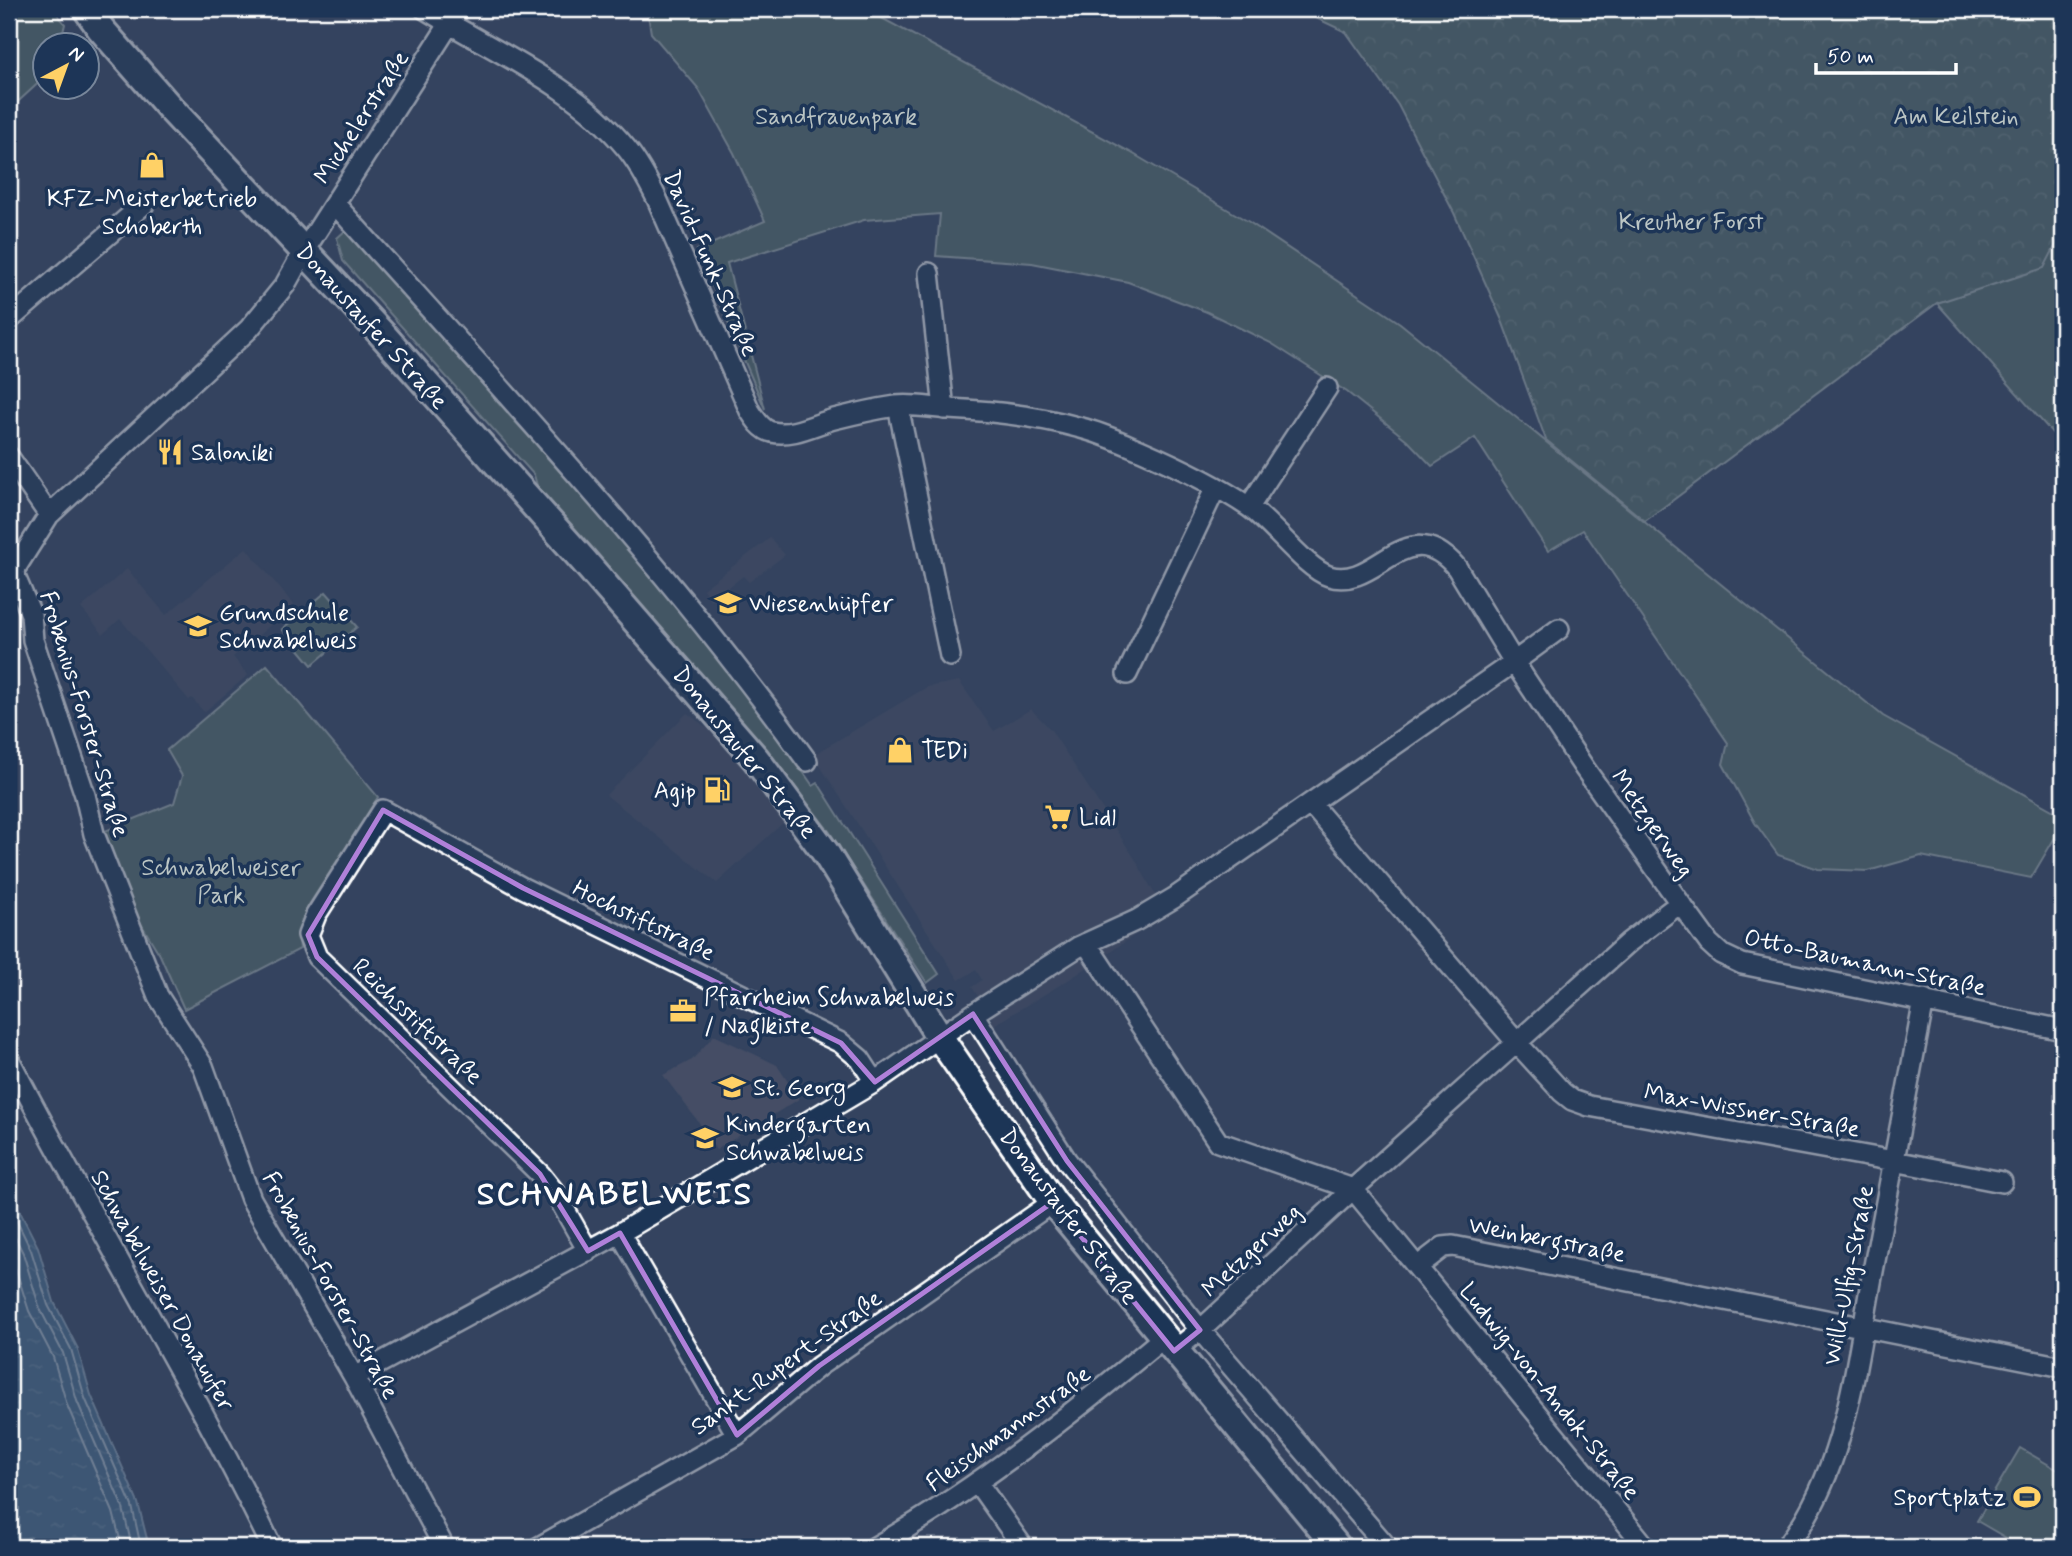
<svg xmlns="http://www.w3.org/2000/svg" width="2072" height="1556" viewBox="0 0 2072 1556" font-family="Mynerve,sans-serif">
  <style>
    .built { fill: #444d65 }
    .green { fill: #566e6b; stroke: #aab6b5; stroke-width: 2 }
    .forest { fill: url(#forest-crowns); stroke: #aab6b5; stroke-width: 2 }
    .water { fill: url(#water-ripples); stroke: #91a7bb; stroke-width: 2 }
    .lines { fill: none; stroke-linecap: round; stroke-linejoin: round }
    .shore { stroke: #b5c5d2; stroke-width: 2 }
    .street-casing { stroke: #fff; stroke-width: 24 }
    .secondary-casing { stroke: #fff; stroke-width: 32 }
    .street { stroke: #1d3557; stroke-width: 19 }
    .secondary { stroke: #1d3557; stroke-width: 26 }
    .marked { fill: none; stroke: #b080d9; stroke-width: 5; stroke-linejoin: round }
    .labels { text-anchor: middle; stroke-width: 7; stroke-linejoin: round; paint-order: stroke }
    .park-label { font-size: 24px; fill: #bbc5c4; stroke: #1d3557 }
    .street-label { font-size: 24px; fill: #fff; stroke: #1d3557 }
    .poi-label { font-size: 24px; fill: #fff; stroke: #1d3557; text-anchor: start }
    .district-label { font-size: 32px; font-weight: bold; letter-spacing: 2px; fill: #fff; stroke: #1d3557 }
  </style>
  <defs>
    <pattern id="forest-crowns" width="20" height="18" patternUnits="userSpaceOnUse" patternTransform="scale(1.75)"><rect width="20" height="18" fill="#566e6b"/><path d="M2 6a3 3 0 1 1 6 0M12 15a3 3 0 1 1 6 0" fill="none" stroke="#6f8481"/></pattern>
    <pattern id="water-ripples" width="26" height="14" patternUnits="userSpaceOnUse" patternTransform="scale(1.75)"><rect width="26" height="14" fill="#476d8e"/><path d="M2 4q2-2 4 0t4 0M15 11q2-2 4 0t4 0" fill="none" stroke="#63839f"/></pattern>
  </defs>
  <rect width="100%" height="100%" fill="#34435f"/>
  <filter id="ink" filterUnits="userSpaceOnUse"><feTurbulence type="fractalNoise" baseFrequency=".0143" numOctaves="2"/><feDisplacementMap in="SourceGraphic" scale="14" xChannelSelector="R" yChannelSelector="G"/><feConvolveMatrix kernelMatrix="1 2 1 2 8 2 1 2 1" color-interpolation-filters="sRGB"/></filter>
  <g filter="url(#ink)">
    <path class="built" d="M770,538l15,17 -36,27 -6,-6 -32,25 -8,-12z
      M246,548l48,57 -61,52 15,18 -44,37 -12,-14 -3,2 -69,-81 -17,15 -22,-26 46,-39 39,46z
      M959,681l35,50 37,-22 20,21 84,129 31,55 -93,63 -79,48 -3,-9 -19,-29 10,-7 -6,-10 -17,10 -146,-225 114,-68z
      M687,713l31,23 67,85 -68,62 -111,-88z
      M714,1035l63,30 22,34 -83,51 -16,-26 -37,-49 29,-15z"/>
    <path class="green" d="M9,9h44l12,15 -5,21 -14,1 -1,31 -36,33z
      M647,9h218l265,143 119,70 151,101 483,393 180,100v8l-32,54 -110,-22 -53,15 -50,-2 -40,-14 -23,-32 -32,-59 5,-21 -145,-213 -35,21 -73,-113 -43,28 -25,-26 -60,-48 -76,-49 -64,-31 -79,-30 -96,-19 -96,-7 4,-42 -76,6 -137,43 38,146 -68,-159 68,-29 -31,-68 -36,-65 -47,-55z
      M2063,9v436l-126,-142z
      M346,230l58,65 13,5 -5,5 24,27 6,-4 7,9 -4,5 23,26 5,-4 7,8 -4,5 24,28 6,-5 7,8 -5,6 23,25 6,-4 8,9 -5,6 24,26 5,-5 11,13 -4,4c84,95 165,194 237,298l5,-3 121,191 -12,9 -98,-152 -44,-57 -52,-62 -195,-223 -4,-14 -191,-214 -6,-23z
      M326,592l31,35 -45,38 -30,-36z
      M267,665l111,132 -69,108c-6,16 -11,28 -9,44l-116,60 -24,-54 -25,-41 -30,-83 69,-28 8,-27 -15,-26z
      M2020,1448l43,25v74h-41l-45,-26z"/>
    <path class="forest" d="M1297,9h766v222l-19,37 -107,35 -292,218 -99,-81 -45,-122 -47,-105 -56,-108 -52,-73z"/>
    <path class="water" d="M9,1190l29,57 16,55 23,45 14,48 47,108 11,44h-140z"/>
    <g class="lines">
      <path class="shore" d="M9,1205l22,45 17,55 23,44 14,49 47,108 9,41
        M9,1225l14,28 17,56 23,44 14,48 46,107 9,39
        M9,1248l20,63 24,46 14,48 46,107 9,35"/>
      <g class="street-casing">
        <path id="street" d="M425,9c69,43 149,75 202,140 12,15 21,32 30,50l93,212c5,8 12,19 22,21 20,5 43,-8 62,-13 20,-5 42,-10 62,-13 17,-2 36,2 53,3 44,2 89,7 132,19 20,5 40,14 59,22 37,16 75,34 109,57 23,16 57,62 80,69 48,15 77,-67 128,-8l57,94 45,-33
          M335,204c162,181 330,359 472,557
          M929,273l15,136
          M9,320l135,-116
          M898,406l52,250
          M9,457l40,58
          M1249,507l78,-119
          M13,572l18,42 2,26 52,155 9,39 64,162 45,70 48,133 103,178 90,170
          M9,573l4,-1 36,-57 200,-186 36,-44 19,-34 155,-242
          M1127,674l89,-187
          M1311,804l206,239 45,49 10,8 17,6 305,55 108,21
          M1680,903l29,40 12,11 21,10 321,66
          M1086,943l132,199 135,47 64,78 26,-20 10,-1 610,121
          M973,1014l94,147 133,169 187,217
          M9,1059c85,164 182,322 263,488
          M620,1233l117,202
          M588,1251l-32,-57 -16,-20 -223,-217 -9,-22 8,-20 67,-105 140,78 318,155 19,16 15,23
          M1417,1267l229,280
          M354,1377l266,-144 255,-151 98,-68 105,-67 59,-27 37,-22 340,-236 71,107 95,134 -51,39 -276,247 -147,136 -32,26
          M977,1482l46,65
          M539,1547l198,-112 82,-69 234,-164
          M875,1547c103,-59 197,-133 288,-209
          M1786,1547c61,-78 70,-186 88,-281 17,-88 33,-177 50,-266"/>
      </g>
      <g class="secondary-casing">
        <path id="secondary" d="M87,9l14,20 70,80 210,224 202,227 173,199 69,93 115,186 113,164 284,345"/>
      </g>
      <use href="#street" class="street"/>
      <use href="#secondary" class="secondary"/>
    </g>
  </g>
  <path d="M0 0H2072V1556H0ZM383,810l140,78 318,155 34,39 98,-68 94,147 133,169 -26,21 -121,-149 -234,164 -82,69 -117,-202 -32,18 -48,-77 -223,-217 -9,-22z" fill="#34435f" fill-opacity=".55" fill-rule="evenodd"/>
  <path class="marked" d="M383,810l140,78 318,155 34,39 98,-68 94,147 133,169 -26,21 -121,-149 -234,164 -82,69 -117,-202 -32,18 -48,-77 -223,-217 -9,-22z"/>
  <defs>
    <g id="shop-bare" transform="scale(2.1)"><path d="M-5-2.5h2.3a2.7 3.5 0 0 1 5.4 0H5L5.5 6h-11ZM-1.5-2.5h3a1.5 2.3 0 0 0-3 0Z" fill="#ffd166" stroke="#1d3557" stroke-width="2.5" paint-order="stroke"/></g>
    <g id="restaurant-bare" transform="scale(2.1)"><path d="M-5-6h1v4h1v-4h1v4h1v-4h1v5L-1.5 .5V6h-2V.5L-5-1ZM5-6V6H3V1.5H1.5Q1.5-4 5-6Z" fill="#ffd166" stroke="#1d3557" stroke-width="2.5" paint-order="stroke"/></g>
    <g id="school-bare" transform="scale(2.1)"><path d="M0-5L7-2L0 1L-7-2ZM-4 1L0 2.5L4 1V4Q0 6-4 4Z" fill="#ffd166" stroke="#1d3557" stroke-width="2.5" paint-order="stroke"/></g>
    <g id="fuel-bare" transform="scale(2.1)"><path d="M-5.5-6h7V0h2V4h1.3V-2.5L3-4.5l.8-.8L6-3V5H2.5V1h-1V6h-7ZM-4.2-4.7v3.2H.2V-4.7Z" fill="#ffd166" stroke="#1d3557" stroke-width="2.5" paint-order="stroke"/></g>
    <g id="supermarket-bare" transform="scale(2.1)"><path d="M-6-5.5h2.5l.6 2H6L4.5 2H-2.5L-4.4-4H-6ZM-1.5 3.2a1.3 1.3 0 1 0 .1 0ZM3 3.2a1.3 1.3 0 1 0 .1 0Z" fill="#ffd166" stroke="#1d3557" stroke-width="2.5" paint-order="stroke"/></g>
    <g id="office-bare" transform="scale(2.1)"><path d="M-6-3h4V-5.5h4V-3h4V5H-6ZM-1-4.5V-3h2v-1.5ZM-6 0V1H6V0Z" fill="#ffd166" stroke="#1d3557" stroke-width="2.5" paint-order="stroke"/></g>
    <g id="stadium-bare" transform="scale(2.1)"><path d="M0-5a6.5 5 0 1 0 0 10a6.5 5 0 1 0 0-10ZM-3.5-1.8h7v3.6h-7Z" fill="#ffd166" stroke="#1d3557" stroke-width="2.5" paint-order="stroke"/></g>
  </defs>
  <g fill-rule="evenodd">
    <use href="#shop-bare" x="152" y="165"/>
    <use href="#restaurant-bare" x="170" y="452"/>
    <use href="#school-bare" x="728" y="603"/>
    <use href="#school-bare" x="198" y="626"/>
    <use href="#shop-bare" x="900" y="750"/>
    <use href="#fuel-bare" x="717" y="790"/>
    <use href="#supermarket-bare" x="1058" y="817"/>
    <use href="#office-bare" x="683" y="1011"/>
    <use href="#school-bare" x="732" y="1087"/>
    <use href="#school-bare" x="705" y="1138"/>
    <use href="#stadium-bare" x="2027" y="1497"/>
  </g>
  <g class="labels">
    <g class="park-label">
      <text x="836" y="124">Sandfrauenpark</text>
      <text x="1956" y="124">Am Keilstein</text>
      <text x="1691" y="229">Kreuther Forst</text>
      <text x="221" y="875">Schwabelweiser<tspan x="221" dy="28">Park</tspan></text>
    </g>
    <g class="street-label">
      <text transform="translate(361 117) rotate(-57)" y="8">Michelerstraße</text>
      <text transform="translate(711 263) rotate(66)" y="8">David-Funk-Straße</text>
      <text transform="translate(372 326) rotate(48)" y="8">Donaustaufer Straße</text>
      <text transform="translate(85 714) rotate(73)" y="8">Frobenius-Forster-Straße</text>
      <text transform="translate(745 752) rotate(51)" y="8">Donaustaufer Straße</text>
      <text transform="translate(1653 823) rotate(55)" y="8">Metzgerweg</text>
      <text transform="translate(644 920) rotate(26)" y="8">Hochstiftstraße</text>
      <text transform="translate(1865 962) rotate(12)" y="8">Otto-Baumann-Straße</text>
      <text transform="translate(418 1021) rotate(44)" y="8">Reichsstiftstraße</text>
      <text transform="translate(1752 1110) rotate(10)" y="8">Max-Wissner-Straße</text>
      <text transform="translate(1069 1216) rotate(53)" y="8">Donaustaufer Straße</text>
      <text transform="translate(1547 1239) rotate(11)" y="8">Weinbergstraße</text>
      <text transform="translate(1251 1250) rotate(-43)" y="8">Metzgerweg</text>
      <text transform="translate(1848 1275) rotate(-79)" y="8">Willi-Ulfig-Straße</text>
      <text transform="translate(331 1285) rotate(61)" y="8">Frobenius-Forster-Straße</text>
      <text transform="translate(163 1290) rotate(61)" y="8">Schwabelweiser Donauufer</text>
      <text transform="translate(786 1362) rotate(-36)" y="8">Sankt-Rupert-Straße</text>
      <text transform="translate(1550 1391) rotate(51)" y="8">Ludwig-von-Andok-Straße</text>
      <text transform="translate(1008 1428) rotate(-36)" y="8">Fleischmannstraße</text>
    </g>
    <g class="poi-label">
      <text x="152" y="206" text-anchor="middle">KFZ-Meisterbetrieb<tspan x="152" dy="28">Schoberth</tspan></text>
      <text x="191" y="460">Saloniki</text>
      <text x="749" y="611">Wiesenhüpfer</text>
      <text x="219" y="620">Grundschule<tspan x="219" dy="28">Schwabelweis</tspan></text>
      <text x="921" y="758">TEDi</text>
      <text x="696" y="798" text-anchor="end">Agip</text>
      <text x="1079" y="825">Lidl</text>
      <text x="704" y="1005">Pfarrheim Schwabelweis<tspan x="704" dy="28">/ Naglkiste</tspan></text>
      <text x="753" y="1095">St. Georg</text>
      <text x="726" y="1132">Kindergarten<tspan x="726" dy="28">Schwabelweis</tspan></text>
      <text x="2006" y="1505" text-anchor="end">Sportplatz</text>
    </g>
    <g class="district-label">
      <text x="615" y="1204">SCHWABELWEIS</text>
    </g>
  </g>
  <rect width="2072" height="1556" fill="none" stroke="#1d3557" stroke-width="35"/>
  <rect x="18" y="18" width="2037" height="1521" fill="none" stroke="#fff" stroke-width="2.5" filter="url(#ink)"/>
  <g transform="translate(66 66) rotate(41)"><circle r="33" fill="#1d3557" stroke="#77869a" stroke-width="2"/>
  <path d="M0-5L12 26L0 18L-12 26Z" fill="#ffd166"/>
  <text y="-10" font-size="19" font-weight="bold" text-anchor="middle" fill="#ffffff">N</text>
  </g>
  <path d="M1816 63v10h140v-10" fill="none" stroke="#ffffff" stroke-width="3.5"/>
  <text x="1827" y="63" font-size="21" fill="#ffffff" stroke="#1d3557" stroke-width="5" paint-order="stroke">50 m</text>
</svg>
